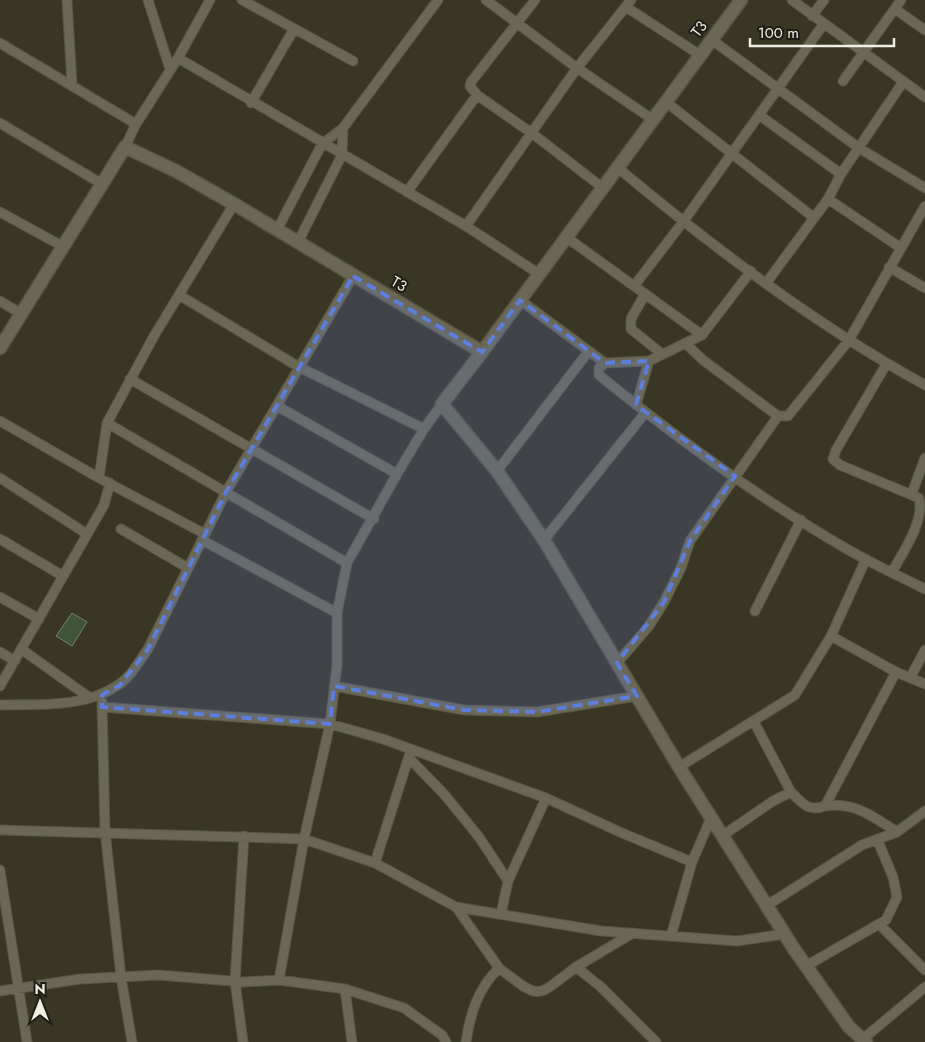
<svg xmlns="http://www.w3.org/2000/svg" width="925" height="1042" viewBox="0 0 925 1042" font-family="Jost,sans-serif">
  <style>
    .building { fill: #405437; stroke: #778371 }
    .lines { fill: none; stroke-linecap: round; stroke-linejoin: round }
    .street-casing { stroke: #565444; stroke-width: 11 }
    .secondary-casing { stroke: #565444; stroke-width: 15 }
    .street { stroke: #6a6854; stroke-width: 9 }
    .secondary { stroke: #6a6854; stroke-width: 12 }
    .marked { fill: #5d7edc; fill-opacity: 0.2; stroke: #5d7edc; stroke-width: 4; stroke-dasharray: 10 6; stroke-linejoin: round }
    .labels { text-anchor: middle; stroke-width: 4; stroke-linejoin: round; paint-order: stroke }
    .street-label { font-size: 15px; fill: #f1efe4; stroke: #1f1e15 }
  </style>
  <rect width="100%" height="100%" fill="#393624"/>
  <path class="building" d="M72,613l15,9 -15,24 -16,-10z"/>
  <g class="lines">
    <g class="street-casing">
      <path id="street" d="M67,0l5,84
        M148,0l22,69
        M242,0l111,61
        M486,0l91,68 75,51
        M535,0l-64,82 -1,4 7,9 56,39 70,54
        M792,0l133,97
        M626,7l74,48
        M895,9l30,21
        M812,16l12,-16
        M712,40l147,108 66,40
        M0,43l136,81
        M178,58l288,168 73,48
        M843,81l58,-81
        M666,102l147,115
        M251,103l43,-74
        M759,115l82,59
        M0,123l102,61
        M125,147l11,-23 42,-66 32,-58
        M618,168c96,80 198,157 307,217
        M407,192l70,-97
        M828,199l73,49
        M0,212l62,34
        M466,226l111,-158 54,-68
        M277,230l45,-86 21,-16 95,-128
        M566,237l136,98
        M298,242l44,-87 1,-27
        M889,267l36,21
        M767,282l61,-83 13,-25 62,-92
        M634,286l49,-64 140,-197
        M645,294l-14,25v10l31,25
        M179,295l120,72 125,62
        M520,300l85,63 -6,5v7c80,65 165,127 255,178 23,13 47,24 71,36
        M0,301l20,12
        M685,343l18,17 75,56h10l61,-76 76,-134
        M605,363l44,-2 53,-26 49,-64
        M887,363l-51,87 -3,9 7,6 79,33c6,23 -16,54 -27,74
        M130,379l244,140
        M636,405l13,-44
        M277,406l120,68
        M0,421l99,57 106,56
        M107,423l240,140
        M497,471l91,-119
        M0,478l87,56
        M99,478l8,-55 47,-87 80,-132
        M912,493l13,-35
        M121,529l67,39
        M0,539l63,37
        M202,540l135,73
        M544,540l101,-127
        M0,597l39,22
        M755,611l46,-91
        M831,636l65,36 29,12
        M21,649l69,49
        M0,652l15,9
        M617,663l32,-37 15,-24 17,-34 9,-27 88,-125
        M896,672l-71,134c31,-4 47,10 72,26
        M910,678l15,-28
        M0,686l104,-181 6,-22
        M334,686l130,24 73,2 100,-16
        M102,702l3,129 16,146 11,65
        M0,705c39,-1 85,3 118,-20 13,-8 21,-24 30,-36l78,-157 127,-216
        M102,707l228,17 53,15 163,59 76,35 70,29
        M754,722l37,70
        M409,758l35,36 35,43 29,44 -7,33
        M679,767l116,-72 36,-59 35,-77
        M0,830l304,9 71,24 81,44 145,24 136,10 48,-7
        M722,836l51,-35 18,-9c12,12 18,20 34,14
        M375,863l35,-110
        M0,870l27,172
        M508,881l38,-83
        M766,906l96,-61 35,-13 28,-21
        M456,907l43,61
        M879,924l46,46
        M671,936l21,-74 19,-44
        M806,966l80,-46 11,-23 -4,-20 -16,-38
        M576,967l57,-34
        M279,980l25,-141 26,-115 7,-59v-52l10,-50 50,-89 27,-45 18,-25
        M345,989l7,53
        M0,991l80,-12 78,-4 86,7 35,-2 66,9 59,19 38,27 4,7
        M863,1039l62,-52
        M243,1042l-8,-61 9,-145
        M466,1042c4,-28 12,-54 33,-74 43,33 36,30 77,-1l25,20 55,55"/>
    </g>
    <g class="secondary-casing">
      <path id="secondary" d="M0,348l125,-201 51,24 58,33 248,148 259,-352
        M482,352l-40,52 55,67 47,69 135,227 115,182 55,78 17,15"/>
    </g>
    <use href="#street" class="street"/>
    <use href="#secondary" class="secondary"/>
  </g>
  <path class="marked" d="M353,276l129,76 38,-52 85,63 44,-2 -13,44 99,71 -45,65 -26,61 -47,61 20,33 -100,16 -73,-2 -130,-24 -4,38 -228,-17v-12l18,-10 28,-36 78,-157z"/>
  <g class="labels">
    <g class="street-label">
      <text transform="translate(699 29) rotate(-53)" y="5">T3</text>
      <text transform="translate(399 284) rotate(30)" y="5">T3</text>
    </g>
  </g>
  <g transform="translate(40 1002)" stroke="#1f1e15" stroke-width="4" paint-order="stroke">
  <path d="M0-4L9 19L0 12L-9 19Z" fill="#f1efe4"/>
  <text y="-8" font-size="14" font-weight="bold" text-anchor="middle" fill="#f1efe4">N</text>
  </g>
  <path d="M750 38v8h144v-8" fill="none" stroke="#f1efe4" stroke-width="2.5"/>
  <text x="758" y="38" font-size="15" fill="#f1efe4" stroke="#1f1e15" stroke-width="4" paint-order="stroke">100 m</text>
</svg>
